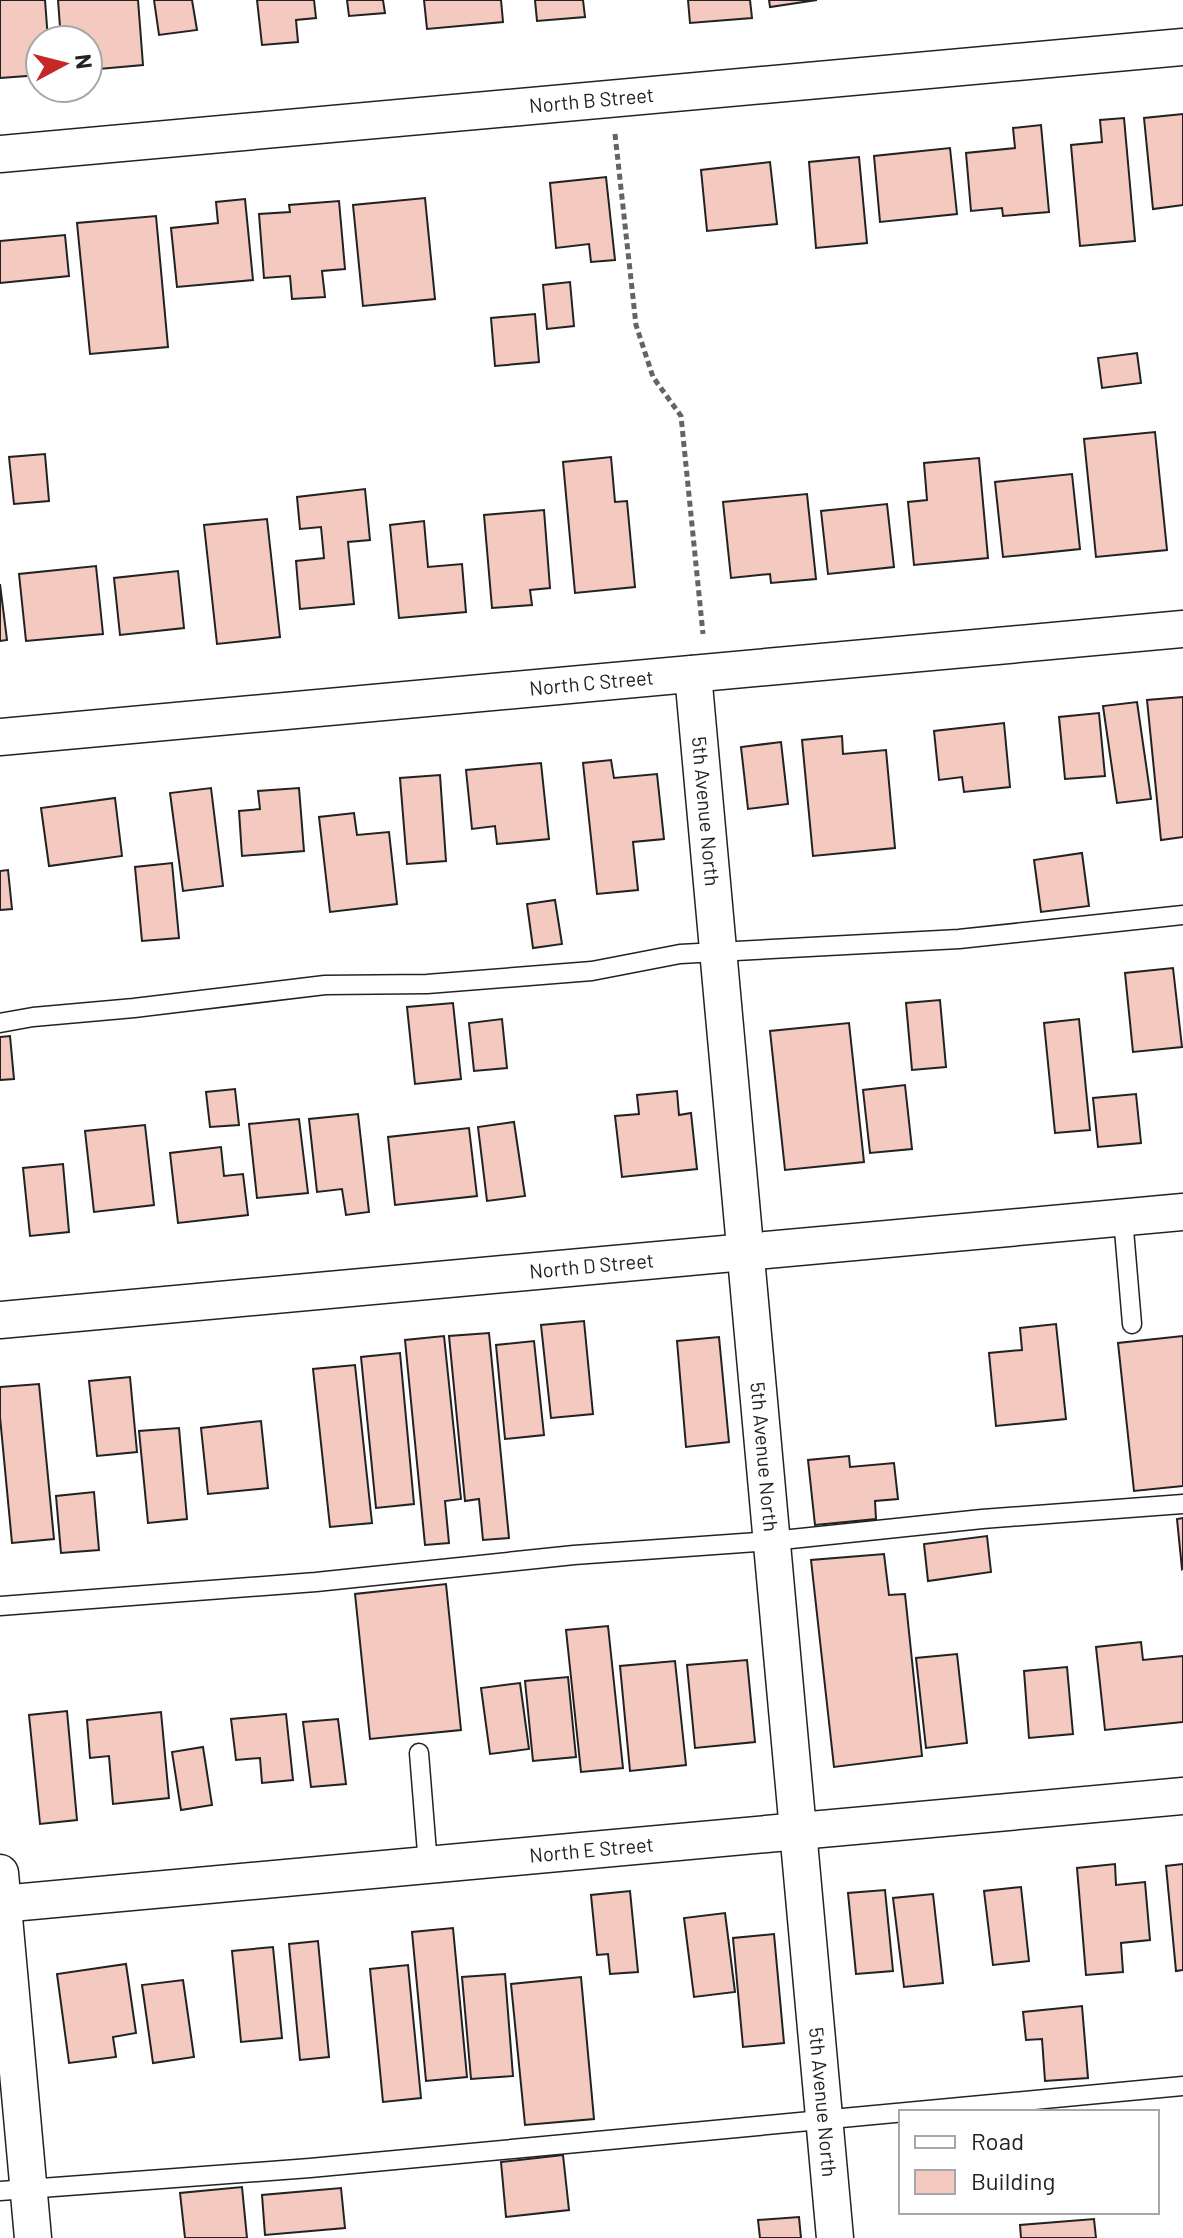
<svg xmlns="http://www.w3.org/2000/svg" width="1183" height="2238" viewBox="0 0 1183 2238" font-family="Barlow,sans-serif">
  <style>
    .building { fill: #f3c9c0; stroke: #222; stroke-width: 2 }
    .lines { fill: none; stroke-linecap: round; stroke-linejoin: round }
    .service-casing { stroke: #222; stroke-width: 21 }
    .minor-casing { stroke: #222; stroke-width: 39 }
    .path { stroke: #646464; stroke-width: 5; stroke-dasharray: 6 4; stroke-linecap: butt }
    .service { stroke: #fff; stroke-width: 18 }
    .minor { stroke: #fff; stroke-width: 36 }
    .labels { text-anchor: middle; stroke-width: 6; stroke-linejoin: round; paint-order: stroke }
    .street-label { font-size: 20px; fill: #222; stroke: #fff }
  </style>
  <rect width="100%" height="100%" fill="#fff"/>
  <path class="building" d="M0,0h45l3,40h-8v35l-40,3z
    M58,0h80l5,65 -55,5v-30h-27z
    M154,0h38l5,30 -38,5z
    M257,0h57l2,18 -20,2 2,22 -36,3z
    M347,0h36l2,13 -36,3z
    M424,0h77l2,22 -76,7z
    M535,0h48l2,17 -48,4z
    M688,0h62l2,18 -62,5z
    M769,0h48l-47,7z
    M1183,114v91l-30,4 -9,-91z
    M1124,118l11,123 -55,5 -9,-101 31,-3 -2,-22z
    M1041,125l8,87 -46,4 -1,-8 -31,3 -5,-58 49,-5 -2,-20z
    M950,148l7,66 -77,8 -6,-66z
    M859,157l8,86 -51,5 -7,-86z
    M770,162l7,62 -70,7 -6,-61z
    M606,177l9,83 -24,2 -2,-18 -33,4 -6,-65z
    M425,198l10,101 -72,7 -10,-101z
    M245,199l8,81 -76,7 -6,-59 47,-5 -2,-21z
    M339,201l6,68 -23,2 3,26 -33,2 -2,-23 -26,2 -5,-64 31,-2 -1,-7z
    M156,216l12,131 -78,7 -13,-131z
    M65,235l4,41 -69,7v-42z
    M570,282l4,44 -27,3 -4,-44z
    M535,314l4,48 -44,4 -4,-48z
    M1137,353l4,30 -39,5 -4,-30z
    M1155,432l12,118 -71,7 -12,-118z
    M45,454l4,47 -35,3 -5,-47z
    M611,457l4,45 12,-1 8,86 -60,6 -12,-131z
    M979,458l9,100 -74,7 -6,-63 19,-2 -3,-37z
    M1072,474l8,75 -77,8 -8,-75z
    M365,489l5,51 -22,2 6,62 -54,5 -4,-48 28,-3 -3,-31 -21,2 -3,-32z
    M807,494l9,85 -45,4 -1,-9 -39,4 -8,-76z
    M887,504l7,63 -66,7 -7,-63z
    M544,510l6,78 -20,2 2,15 -40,3 -8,-93z
    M267,519l13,118 -63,7 -13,-119z
    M424,521l4,46 34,-3 4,48 -67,6 -9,-93z
    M96,566l7,68 -77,7 -7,-67z
    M178,571l6,57 -64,7 -6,-57z
    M0,584l7,56 -7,1z
    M1183,697v140l-22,3 -14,-140z
    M1137,702l14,97 -34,4 -14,-97z
    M1099,713l6,63 -40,3 -6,-62z
    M1004,723l6,64 -46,5 -2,-15 -23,3 -5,-49z
    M842,736l1,18 43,-4 9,98 -82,8 -11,-116z
    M781,742l7,62 -40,5 -7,-62z
    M611,760l3,18 43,-4 7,65 -31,3 5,48 -41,4 -14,-131z
    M541,763l8,76 -52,5 -2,-18 -23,3 -6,-59z
    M440,775l6,86 -39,3 -7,-86z
    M211,788l12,98 -40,5 -13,-98z
    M299,788l5,63 -62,5 -3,-45 21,-2 -2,-18z
    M115,798l7,58 -73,10 -8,-58z
    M354,813l3,22 32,-3 8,72 -67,8 -11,-95z
    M1082,853l7,53 -48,6 -7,-52z
    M172,863l7,75 -37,3 -7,-74z
    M8,870l4,39 -12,1v-39z
    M555,900l7,44 -29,4 -6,-44z
    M1173,968l9,79 -49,5 -8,-79z
    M940,1000l6,67 -34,3 -6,-67z
    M453,1003l8,76 -46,5 -8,-77z
    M502,1019l5,49 -33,3 -5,-48z
    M1079,1019l11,111 -35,3 -11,-110z
    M849,1023l15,139 -79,8 -15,-139z
    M10,1036l4,43 -14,1v-43z
    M905,1085l7,64 -42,4 -7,-63z
    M235,1089l4,36 -29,2 -4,-35z
    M677,1091l2,24 12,-2 6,56 -75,8 -7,-61 24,-2 -2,-19z
    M1136,1094l5,49 -43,4 -5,-49z
    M358,1114l11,98 -23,3 -4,-26 -25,3 -8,-73z
    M299,1119l9,74 -51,5 -8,-74z
    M514,1122l11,74 -38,5 -9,-74z
    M145,1125l9,80 -60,7 -9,-81z
    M469,1128l8,68 -82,9 -7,-68z
    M221,1147l3,29 19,-2 5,41 -70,8 -8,-70z
    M63,1164l6,68 -39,4 -7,-68z
    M584,1321l9,93 -42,4 -10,-93z
    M1056,1324l10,95 -70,7 -7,-73 33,-3 -2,-22z
    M489,1333l20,205 -26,2 -4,-41 -14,2 -16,-165z
    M444,1336l17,163 -16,2 4,42 -24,2 -20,-205z
    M1183,1336v150l-49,5 -16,-148z
    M719,1337l10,105 -43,5 -9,-106z
    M534,1341l10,94 -39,4 -9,-94z
    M400,1353l14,151 -38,4 -15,-151z
    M355,1365l17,158 -42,4 -17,-158z
    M130,1377l7,75 -40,4 -8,-75z
    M39,1384l15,155 -42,4 -12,-126v-30z
    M261,1421l7,67 -60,6 -7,-66z
    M179,1428l8,91 -39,4 -9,-92z
    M849,1456l1,11 44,-4 4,36 -23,2 1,18 -61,6 -7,-65z
    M94,1492l5,58 -38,3 -5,-57z
    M1183,1518v50l-1,1 -5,-50z
    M987,1536l4,36 -63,9 -4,-37z
    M884,1554l5,41 16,-1 17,162 -88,11 -23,-207z
    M446,1584l15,146 -91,9 -15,-145z
    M608,1626l15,142 -42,4 -15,-142z
    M1141,1642l2,18 40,-4v66l-78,8 -9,-83z
    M957,1654l10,89 -41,5 -10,-90z
    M747,1660l8,82 -60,6 -8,-83z
    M675,1661l11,104 -56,6 -10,-105z
    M1067,1667l6,67 -44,4 -5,-67z
    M568,1677l8,80 -43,4 -8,-80z
    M520,1683l9,66 -39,5 -9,-66z
    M67,1711l10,109 -37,4 -11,-109z
    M161,1712l8,86 -56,6 -4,-48 -19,2 -3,-38z
    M286,1714l7,66 -31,3 -2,-25 -24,2 -5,-41z
    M338,1719l8,65 -35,3 -8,-65z
    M203,1747l9,58 -31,5 -9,-58z
    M1115,1864l1,21 29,-3 5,58 -29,3 2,29 -37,3 -9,-107z
    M1183,1864v106l-7,1 -10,-105z
    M1021,1887l8,74 -36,4 -9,-74z
    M885,1890l8,81 -37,3 -8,-81z
    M630,1891l8,81 -28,2 -2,-20 -11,1 -6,-60z
    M933,1894l10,89 -39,4 -11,-89z
    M725,1913l10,79 -41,5 -10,-79z
    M453,1928l14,149 -41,4 -14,-149z
    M774,1934l10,109 -41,4 -10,-109z
    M318,1941l11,116 -29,3 -11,-116z
    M273,1947l9,91 -41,4 -9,-91z
    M126,1964l10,69 -23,4 3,20 -47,6 -12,-89z
    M408,1965l13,133 -38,4 -13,-133z
    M505,1974l8,102 -42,3 -9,-102z
    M581,1977l13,142 -69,6 -14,-141z
    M183,1980l11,77 -41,6 -11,-78z
    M1082,2006l6,72 -43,3 -3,-42 -16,1 -3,-28z
    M563,2155l6,55 -63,7 -5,-55z
    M242,2187l5,51h-62l-5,-45z
    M341,2188l4,40 -80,7 -3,-40z
    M799,2217l2,21h-41l-2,-18z
    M1094,2219l2,19h-75l-1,-13z"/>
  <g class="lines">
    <g class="service-casing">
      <path id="service" d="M0,1023l33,-6 101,-9 191,-23 102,-1 165,-13 88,-17 279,-15 224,-24
        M1123,1218l9,106
        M0,1606l316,-24 258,-27 198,-14 210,-22 201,-15
        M419,1753l9,112
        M0,2191l310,-23 873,-82"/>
    </g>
    <g class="minor-casing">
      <g id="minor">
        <path id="s1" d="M0,154l1183,-107"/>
        <path id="s2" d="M693,674l142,1564"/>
        <path id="s3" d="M0,737l1183,-108"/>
        <path id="s4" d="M0,1320l1183,-108"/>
        <path d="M0,1873l33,365"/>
        <path id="s5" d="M0,1904l1183,-108"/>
      </g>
    </g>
    <path class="path" d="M615,134l21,191 17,52 28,39 22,218"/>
    <use href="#service" class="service"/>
    <use href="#minor" class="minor"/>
  </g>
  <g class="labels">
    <g class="street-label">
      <text dy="7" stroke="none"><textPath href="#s1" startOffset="594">North B Street</textPath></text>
      <text dy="7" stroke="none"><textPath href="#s3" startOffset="594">North C Street</textPath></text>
      <text dy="7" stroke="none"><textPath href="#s2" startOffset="138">5th Avenue North</textPath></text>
      <text dy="7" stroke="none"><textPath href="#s4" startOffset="594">North D Street</textPath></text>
      <text dy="7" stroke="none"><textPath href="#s2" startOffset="786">5th Avenue North</textPath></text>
      <text dy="7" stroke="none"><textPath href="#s5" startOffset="594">North E Street</textPath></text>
      <text dy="7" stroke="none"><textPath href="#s2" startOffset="1434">5th Avenue North</textPath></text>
    </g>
  </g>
  <rect x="899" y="2110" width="260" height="104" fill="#ffffff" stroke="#a7a7a7" stroke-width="2"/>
  <rect x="915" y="2136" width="40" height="12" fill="#ffffff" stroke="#a7a7a7" stroke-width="2"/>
  <text x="971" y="2150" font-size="24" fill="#222222">Road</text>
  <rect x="915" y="2170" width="40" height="24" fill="#f3c9c0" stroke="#a7a7a7" stroke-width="2"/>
  <text x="971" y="2190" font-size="24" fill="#222222">Building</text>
  <g transform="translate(64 64) rotate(83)"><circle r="38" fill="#ffffff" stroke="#a7a7a7" stroke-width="2"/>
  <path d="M0-6L14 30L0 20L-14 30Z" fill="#c62828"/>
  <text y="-12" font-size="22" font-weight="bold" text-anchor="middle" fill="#222222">N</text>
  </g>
</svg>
